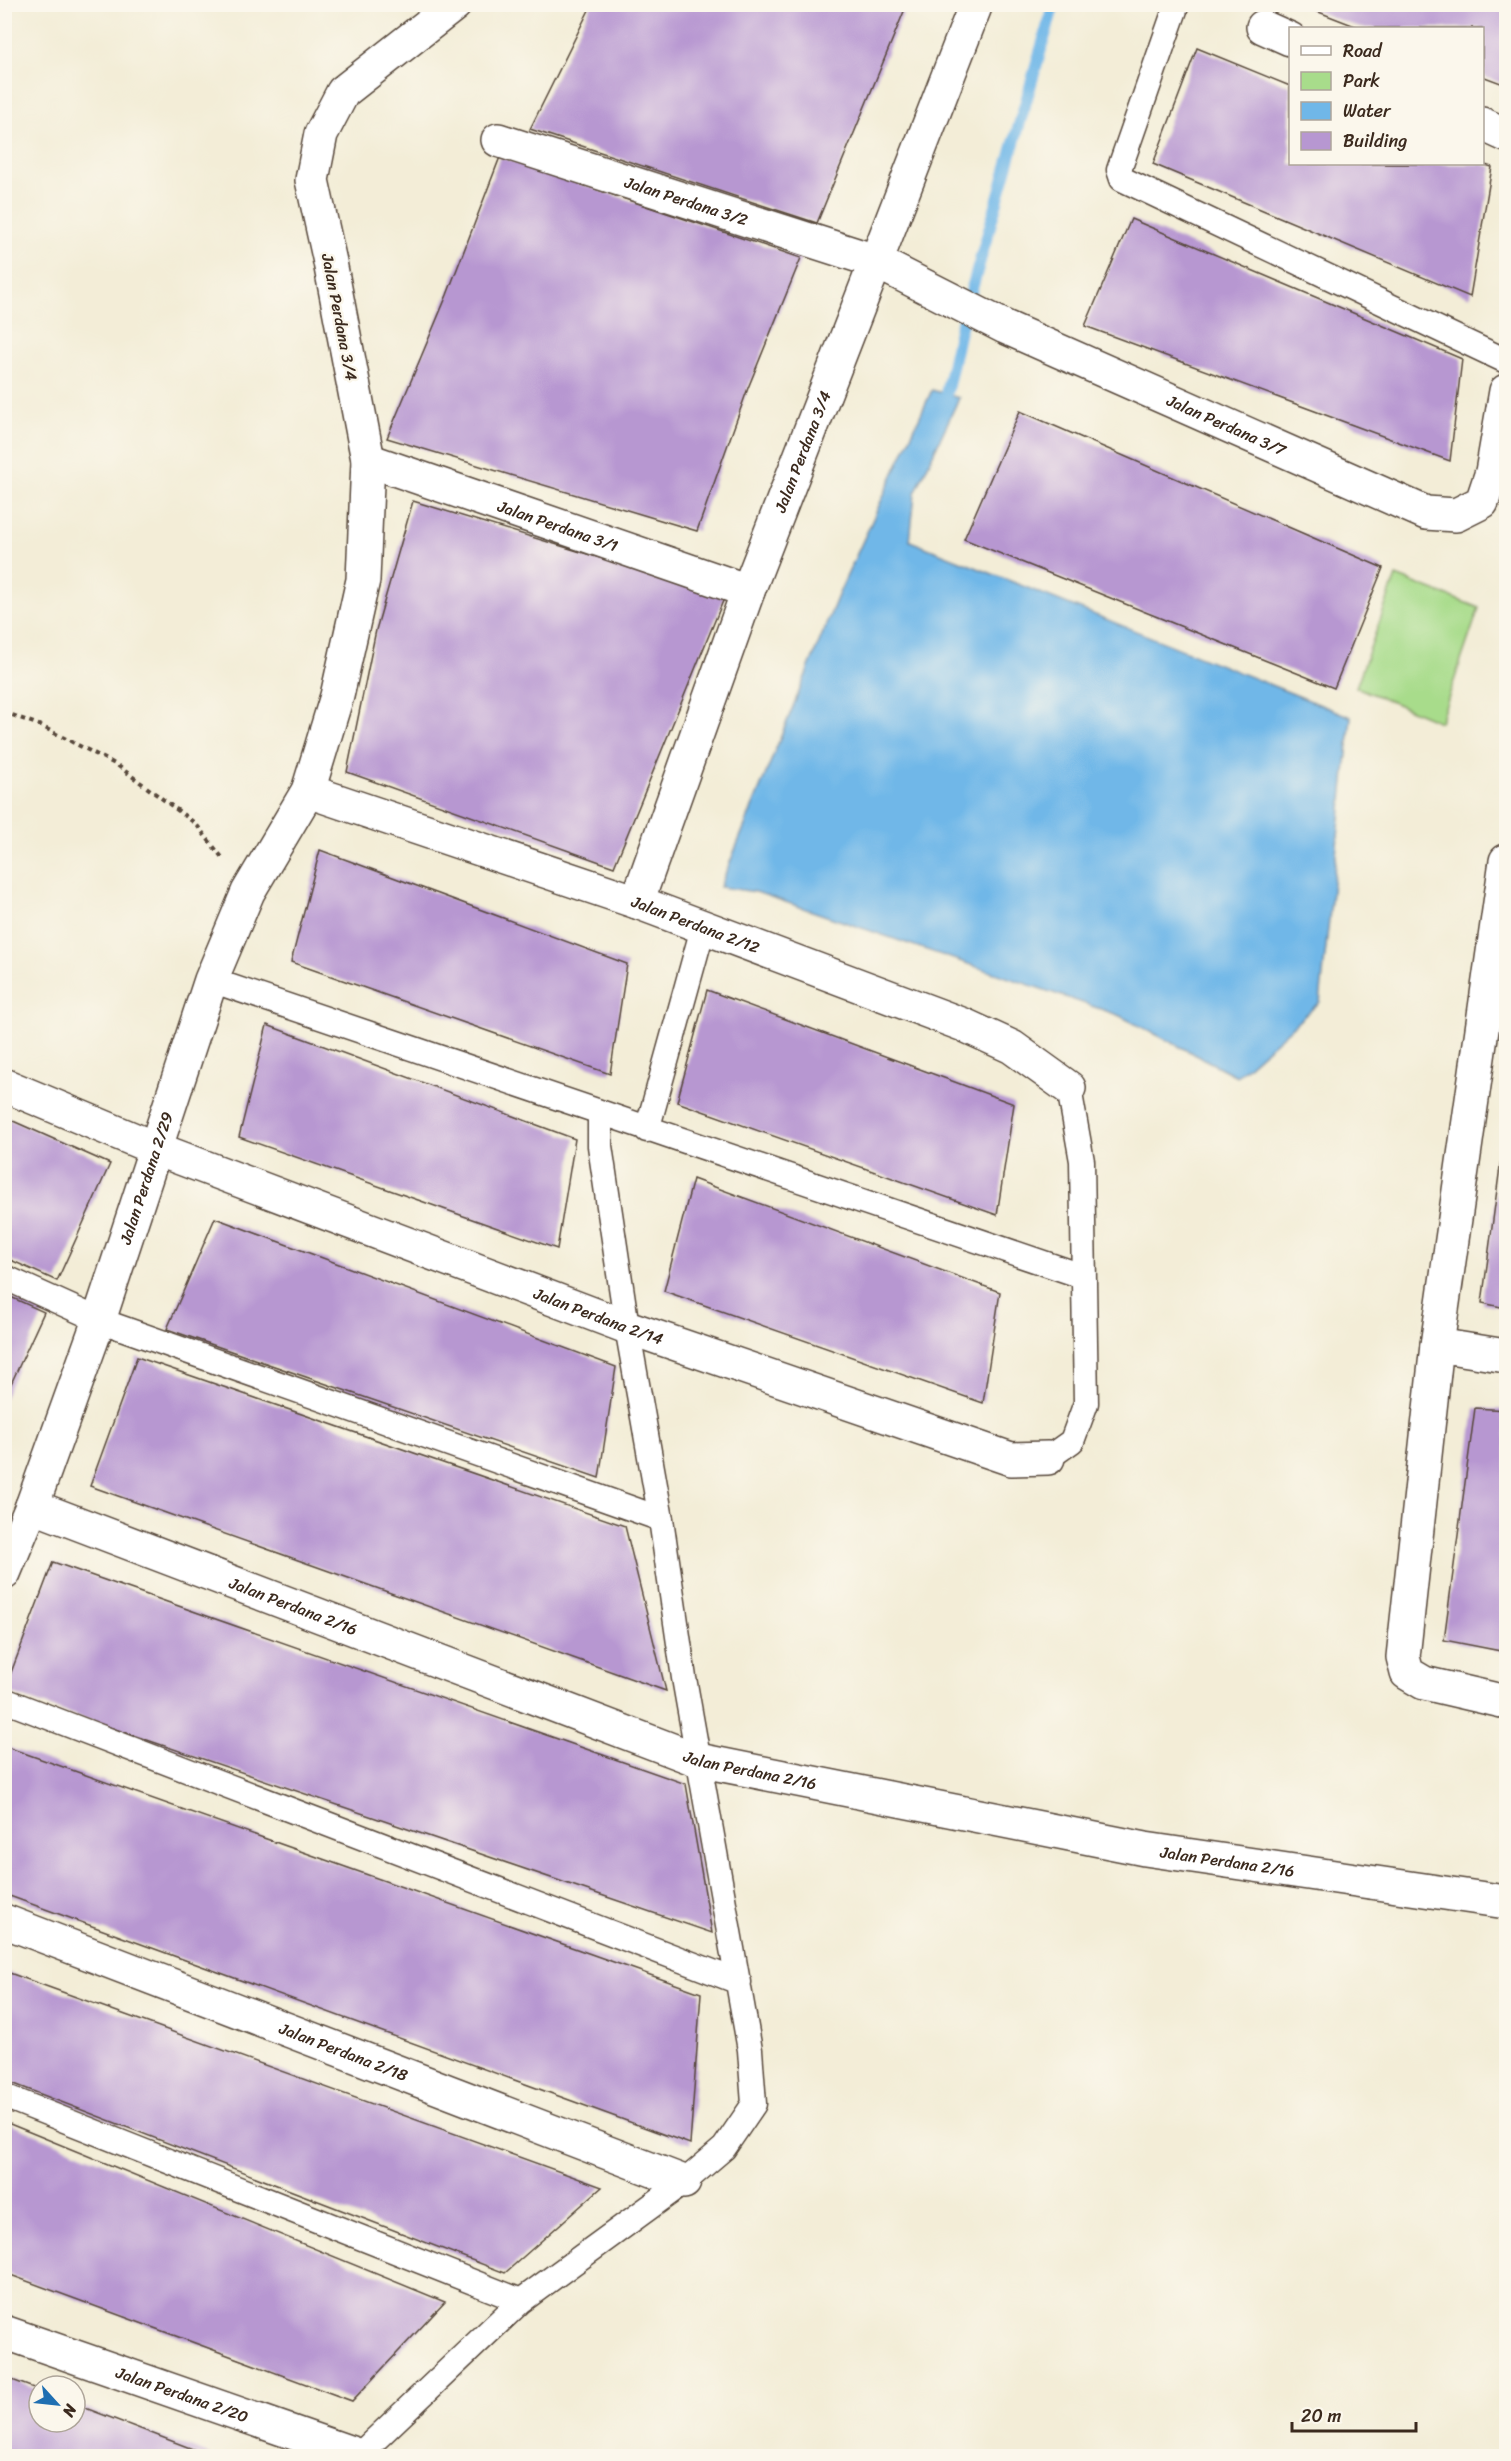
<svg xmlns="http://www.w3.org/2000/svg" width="1511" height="2461" viewBox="0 0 1511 2461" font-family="Sriracha,sans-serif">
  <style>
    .green { fill: #a8dc8b; stroke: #728354; stroke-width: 1.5 }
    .water { fill: #70b7e8; stroke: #567083; stroke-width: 1.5 }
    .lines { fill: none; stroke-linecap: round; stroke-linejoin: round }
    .stream { stroke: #70b7e8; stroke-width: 12 }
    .building { fill: #b797d1 }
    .service-casing { stroke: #57473a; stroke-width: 27 }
    .minor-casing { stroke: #57473a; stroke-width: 36 }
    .path { stroke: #57473a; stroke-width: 4; stroke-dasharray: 4.5 4.5; stroke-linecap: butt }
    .service { stroke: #fff; stroke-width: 24 }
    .minor { stroke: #fff; stroke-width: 33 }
    .labels { text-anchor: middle; stroke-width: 5; stroke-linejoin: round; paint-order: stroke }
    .street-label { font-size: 16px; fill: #3b2a1e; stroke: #fbf7ec }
  </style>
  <rect width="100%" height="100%" fill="#fbf7ec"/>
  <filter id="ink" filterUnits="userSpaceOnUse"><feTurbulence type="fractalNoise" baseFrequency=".0167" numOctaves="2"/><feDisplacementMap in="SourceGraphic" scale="12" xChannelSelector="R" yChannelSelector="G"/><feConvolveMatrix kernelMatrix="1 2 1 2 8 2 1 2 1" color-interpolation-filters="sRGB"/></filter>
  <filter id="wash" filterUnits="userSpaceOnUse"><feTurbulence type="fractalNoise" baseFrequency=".008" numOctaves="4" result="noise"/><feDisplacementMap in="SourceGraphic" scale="24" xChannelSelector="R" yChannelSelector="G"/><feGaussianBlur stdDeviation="1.35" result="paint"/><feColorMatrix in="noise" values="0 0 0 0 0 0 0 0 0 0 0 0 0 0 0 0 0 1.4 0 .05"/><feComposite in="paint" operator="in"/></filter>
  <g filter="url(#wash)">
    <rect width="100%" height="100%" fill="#f3edd7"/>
    <path class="green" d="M1396,576l83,32 -39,114 -84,-35z"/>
    <path class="water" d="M932,390l27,8 -44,95 -5,48 441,176 -31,285 -83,74 -119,-61 -362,-123 -36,-5 119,-294z"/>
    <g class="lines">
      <path class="stream" d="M946,394l14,-64 94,-326"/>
    </g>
    <g id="blocks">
      <path class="building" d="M592,4h315l-90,219 -287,-94z
        M1298,4h208v81l-24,-9v-48h-122z
        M1197,48l93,38v78h192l10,3 -22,130 -317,-133z
        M500,157l301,101 -53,130 -51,143 -310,-93 60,-143z
        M1131,219l331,140 -12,102 -365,-135z
        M1020,411l363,157 -49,120 -370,-149z
        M413,501l312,95 -111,271 -267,-95 29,-142z
        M320,850l307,114 -17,110 -319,-112z
        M707,990l307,114 -17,111 -320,-113z
        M267,1025l308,114 -18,110 -318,-112z
        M4,1117l106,47 -53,117 -53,-24z
        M1505,1129h1v179l-24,-5z
        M693,1179l307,113 -17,111 -319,-112z
        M215,1218l401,149 -17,111 -432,-149z
        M4,1294l40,18 -40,87z
        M137,1357l488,169 41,165 -576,-205z
        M1475,1408l31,2v242l-62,-12z
        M53,1562l633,222 26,149 -708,-242z
        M4,1746l697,247 -11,151 -686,-250z
        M4,1971l598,216 -97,86 -501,-193z
        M5,2122l440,180 -93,99 -347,-128z
        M4,2377l35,13v32h36v-18l136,52h-207z"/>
    </g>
  </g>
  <g filter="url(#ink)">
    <use href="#blocks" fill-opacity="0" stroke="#57473a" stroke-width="1.5"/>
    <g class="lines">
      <g class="service-casing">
        <path id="service" d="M1177,4l-58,166 3,9 384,182
          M211,980l389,132v34l27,181 34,192 23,159 66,372 4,54 -30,44 -40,34 -163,119 -163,155
          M600,1112l482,164
          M647,1130l56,-202
          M4,1277l95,43 562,199
          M1048,1458l24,-17 14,-38 -4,-242 -13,-73
          M4,1700l735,282
          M4,2096l517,205"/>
      </g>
      <g class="minor-casing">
        <g id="minor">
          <path d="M1263,27l27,12"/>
          <path d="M1482,124l24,11"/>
          <path id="s1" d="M498,140l377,121 130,66 421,186 30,2 26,-13 10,-30 14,-81"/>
          <path id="s2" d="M368,460l380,131"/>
          <path id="s3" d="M308,791l329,111 327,123 48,22 57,41"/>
          <path d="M1506,861l-69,484 -34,312 4,16 17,10 82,19"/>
          <path id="s4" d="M637,902l111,-311 228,-587"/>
          <path id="s5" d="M4,1085l150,63 473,179 384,132 37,-1"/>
          <path d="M1437,1345l69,11"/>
          <path id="s6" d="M32,1506l666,254 447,89 361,53"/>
          <path id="s7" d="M4,1573l28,-67 67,-186 112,-340 37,-88 60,-101 29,-95 26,-116 5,-120 -38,-198 -18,-82 9,-46 22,-42 112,-88"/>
          <path id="s8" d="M4,1921l680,261"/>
          <path id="s9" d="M4,2332l356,124"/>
        </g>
      </g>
      <path class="path" d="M4,712l35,13 78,40 79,59 28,36"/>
      <use href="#service" class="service"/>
      <use href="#minor" class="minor"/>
    </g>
  </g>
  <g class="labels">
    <g class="street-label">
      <text dy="6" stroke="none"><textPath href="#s1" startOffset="198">Jalan Perdana 3/2</textPath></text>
      <text transform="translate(340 317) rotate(79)" y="6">Jalan Perdana 3/4</text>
      <text dy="6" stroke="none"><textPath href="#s1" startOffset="784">Jalan Perdana 3/7</textPath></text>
      <text dy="6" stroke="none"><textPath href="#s4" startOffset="480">Jalan Perdana 3/4</textPath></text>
      <text dy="6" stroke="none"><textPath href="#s2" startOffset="201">Jalan Perdana 3/1</textPath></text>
      <text dy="6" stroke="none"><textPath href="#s3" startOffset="410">Jalan Perdana 2/12</textPath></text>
      <text dy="6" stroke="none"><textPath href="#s7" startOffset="420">Jalan Perdana 2/29</textPath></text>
      <text dy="6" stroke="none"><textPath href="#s5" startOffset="638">Jalan Perdana 2/14</textPath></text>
      <text dy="6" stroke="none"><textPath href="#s6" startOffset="280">Jalan Perdana 2/16</textPath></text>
      <text dy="6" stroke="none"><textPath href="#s6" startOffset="766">Jalan Perdana 2/16</textPath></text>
      <text dy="6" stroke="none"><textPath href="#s6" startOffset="1252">Jalan Perdana 2/16</textPath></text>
      <text dy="6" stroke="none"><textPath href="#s8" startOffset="364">Jalan Perdana 2/18</textPath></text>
      <text dy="6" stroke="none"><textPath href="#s9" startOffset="189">Jalan Perdana 2/20</textPath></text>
    </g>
  </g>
  <rect width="1511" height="2461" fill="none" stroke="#fbf7ec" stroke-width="24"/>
  <rect x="1289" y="27" width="195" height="138" fill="#fbf7ec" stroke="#aea59a" stroke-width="1.5"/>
  <rect x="1301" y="46" width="30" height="9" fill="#ffffff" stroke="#aea59a" stroke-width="1.5"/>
  <text x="1343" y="57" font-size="18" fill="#3b2a1e">Road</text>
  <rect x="1301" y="72" width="30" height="18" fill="#a8dc8b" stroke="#aea59a" stroke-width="1.5"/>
  <text x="1343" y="87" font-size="18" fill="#3b2a1e">Park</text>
  <rect x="1301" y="102" width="30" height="18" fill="#70b7e8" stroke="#aea59a" stroke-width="1.5"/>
  <text x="1343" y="117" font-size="18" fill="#3b2a1e">Water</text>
  <rect x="1301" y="132" width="30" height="18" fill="#b797d1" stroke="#aea59a" stroke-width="1.5"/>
  <text x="1343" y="147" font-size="18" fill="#3b2a1e">Building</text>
  <g transform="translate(57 2404) rotate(117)"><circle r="28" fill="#fbf7ec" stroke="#aea59a" stroke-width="1.5"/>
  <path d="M0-4.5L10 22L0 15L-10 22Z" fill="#1f6fb2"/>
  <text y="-9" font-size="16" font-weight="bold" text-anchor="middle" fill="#3b2a1e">N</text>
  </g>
  <path d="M1292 2422v9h124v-9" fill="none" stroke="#3b2a1e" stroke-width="3"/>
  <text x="1301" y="2422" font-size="18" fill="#3b2a1e" stroke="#fbf7ec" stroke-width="4.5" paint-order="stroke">20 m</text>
</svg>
